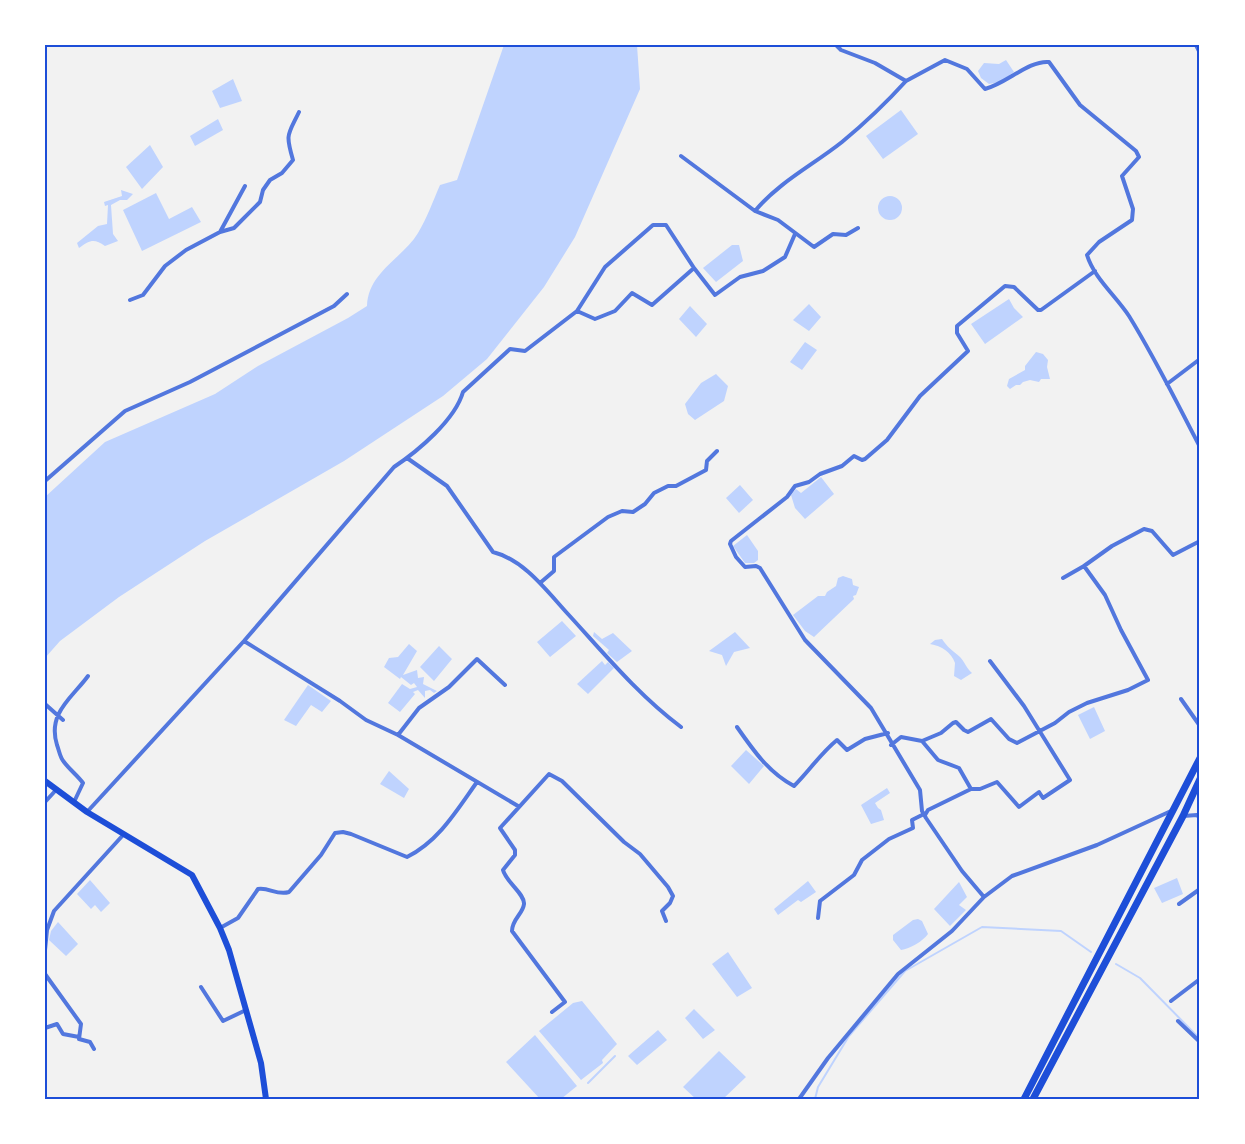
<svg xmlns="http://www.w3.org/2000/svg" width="1245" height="1144" viewBox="0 0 1245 1144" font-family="'Work Sans',sans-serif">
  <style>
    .water { fill: #bfd3fe }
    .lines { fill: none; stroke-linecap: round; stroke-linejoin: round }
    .stream { stroke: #bfd3fe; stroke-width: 2 }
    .minor { stroke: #5277de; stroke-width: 4 }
    .secondary { stroke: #1d4ed8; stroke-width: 6 }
    .trunk { stroke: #1d4ed8; stroke-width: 7 }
    .neatline { fill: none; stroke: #1d4ed8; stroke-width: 2 }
  </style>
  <rect width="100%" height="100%" fill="#f2f2f2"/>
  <path class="water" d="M504,45h133l3,44 -65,148 -31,50 -57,72 -44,37 -99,65 -139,80 -86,56 -59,44 -15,17v-161l60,-55 110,-48 43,-28 90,-48 19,-12c1,-34 36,-48 51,-73 9,-15 15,-32 22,-48l17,-5z
    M1006,60l8,12 -14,10 -11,2 -8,-6 -3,-7 6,-8 15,1z
    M233,79l9,22 -22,7 -8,-17z
    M901,110l17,24 -35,25 -17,-23z
    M218,119l5,11 -28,16 -5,-10z
    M150,145l13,22 -21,22 -16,-22z
    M121,190l12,4 -6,6h-7l-9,5 2,29 5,7 -13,5c-11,-8 -15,-6 -26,2l-2,-5 21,-17 9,-2 1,-19 -3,1 -1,-4 18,-6z
    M156,193l13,26 23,-12 9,15 -59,29 -19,-41z
    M878 208a12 12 0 1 1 24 0a12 12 0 1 1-24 0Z
    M732,245h7l4,16 -27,21 -13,-14z
    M1009,299l5,9 9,9 -38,27 -14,-20z
    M809,304l12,13 -12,14 -16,-11z
    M690,306l17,18 -11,13 -17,-18z
    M805,342l12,8 -15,20 -12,-8z
    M1036,352l7,2 5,6 -1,7 3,12h-9l-2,3 -9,-2 -7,2 -3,3h-4l-6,4 -3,-3 2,-7 16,-9v-4z
    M716,374l12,12 -4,15 -29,19 -7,-6 -3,-10 16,-21z
    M821,477l13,17 -29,25 -10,-11 -4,-13 5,-6 5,4z
    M740,485l13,15 -14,13 -13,-15z
    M747,535l11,16v9l-4,3h-9l-12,-17z
    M843,576l9,3 1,6 6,2 -3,8 -3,1 1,3 -40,38 -9,-6 -12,-16 25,-19h7l2,-4 9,-6 2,-8z
    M562,621l14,15 -26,21 -13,-15z
    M594,632l8,7 11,-6 19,18 -15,11 -10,-9 2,-3 -16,-14z
    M735,632l15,16 -16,4 -8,14 -4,-11 -13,-4z
    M942,639c5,8 11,12 18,18 5,5 6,11 12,16l-11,7 -7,-4 1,-13c-4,-11 -13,-17 -25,-19l5,-4z
    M409,644l8,7 -14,24 14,-5 1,8 6,-1 -1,7 14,7 -3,2 -4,-3 -5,1v7l-7,-8 -5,2 2,2 -15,18 -12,-9 14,-19 8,5 7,-2 -3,-4 -3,2 -10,-8 -1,2 -16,-12 5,-9 9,-1z
    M439,646l13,13 -18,22 -14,-14z
    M602,661l3,4 3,-3 6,6 -26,26 -11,-10z
    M308,685l23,16 -9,11 -11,-7 -15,21 -12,-6z
    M1094,707l11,24 -15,8 -12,-24z
    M746,750l18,16 -15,18 -18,-18z
    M389,771l20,18 -5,9 -24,-14z
    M887,788l3,5 -15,10 3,5 3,2 3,10 -13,4 -10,-19z
    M1177,878l6,16 -21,9 -8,-15z
    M90,880l20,23 -9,9 -6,-7 -4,4 -14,-15z
    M808,881l8,11 -15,10 -3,-2 -20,15 -4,-6z
    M959,882l8,15 -8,8 7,5 -16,16 -16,-17z
    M918,919l4,2 6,13c-5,7 -18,15 -27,16l-8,-10v-5l20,-15z
    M58,922l20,22 -12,12 -17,-16 2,-9z
    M728,952l24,36 -15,9 -25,-33z
    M582,1001l35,43 -15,16 1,3 -22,17 -42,-49 34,-28z
    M694,1009l21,21 -12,9 -18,-21z
    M658,1030l9,10 -30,25 -9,-9z
    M535,1035l42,51 -16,13h-21l-34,-37z
    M719,1051l27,26 -23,22h-27l-13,-12z"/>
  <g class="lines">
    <path class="stream" d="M1116,964l24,14 60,61
      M588,1083l27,-27
      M815,1099l3,-12 31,-51 56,-65 77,-44 79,4 30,21"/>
    <path class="minor" d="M836,45l5,5 34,13 31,18 39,-21 22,9 18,20c21,-5 44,-29 64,-27l31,43 56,46 3,6 -17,19 11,33 -1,11 -33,22 -12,13c7,23 29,41 42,61 26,42 48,87 71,131
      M1196,45l4,8
      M681,156l74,55
      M858,228l-12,7 -13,-1 -19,13 -36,-27 -23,-9c24,-29 58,-46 87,-69 23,-19 44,-39 64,-61
      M220,232l25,-46
      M694,268l21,27 25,-18 23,-6 22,-14 10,-23
      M130,300l13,-5 22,-29 21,-16 34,-18 14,-4 26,-26 3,-12 7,-10 12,-7 11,-13c-8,-27 -5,-25 6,-48
      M1167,384l33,-25
      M407,458l40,28 46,66c31,8 53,38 74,61 35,38 71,82 114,114
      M45,481l80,-70 65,-29 144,-76 13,-12
      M1084,566l28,-20 32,-17 8,2 21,24 27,-14
      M540,583l14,-12v-14l54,-40 14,-6 11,1 12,-8 9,-11 14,-7h8l30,-16 1,-9 10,-10
      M244,641l96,60 26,19 32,15 120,71
      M1181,699l19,27
      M45,704l18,16
      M737,727c16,23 32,46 57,59 15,-15 27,-33 43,-46l10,10 18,-11 23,-6
      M398,735l21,-27 30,-21 28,-28 28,26
      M922,741l19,-8 12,-10 3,-1 8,8 4,2 23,-13 18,20 8,4 38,-20 14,-11 18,-9 41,-13 20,-10 -27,-50 -16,-35 -21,-29 -21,12
      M891,745l10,-8 21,4 16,19 21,8 12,21h9l17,-7 22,25 20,-15 4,6 27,-18 -46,-74 -34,-45
      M45,802l11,-12
      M74,802l9,-19c-6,-8 -13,-13 -19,-21 -4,-4 -5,-12 -7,-17 -10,-32 15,-47 31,-69
      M87,812l157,-171 150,-174c24,-16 61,-47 69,-75l47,-43 15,2 52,-40 28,-44 48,-42h13l28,43 -42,37 -20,-12 -17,18 -20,8 -18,-8
      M925,815l3,-5 43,-21
      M1183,816l14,-1 3,3
      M984,897l-22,-26 -36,-53 -4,-7 -2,-21 -49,-82 -66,-68 -45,-72 -4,-2 -11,1 -9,-10 -6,-13 1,-3 56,-44 8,-11 14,-4 11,-8 22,-8 12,-10 8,4 3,-1 22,-19 33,-44 48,-45 -11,-18v-7l48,-40 9,1 24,23h3l54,-39
      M1179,904l21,-15
      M818,918l2,-17 34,-26 8,-15 27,-21 24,-11 -1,-8 12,-6
      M220,928l18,-10 20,-29c11,-2 19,7 31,3l32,-37 14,-22 8,-1 8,2 56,23c32,-16 50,-47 70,-75
      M45,950l2,-20 7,-19 70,-77
      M45,961v12
      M45,974l36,50 -2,15 11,3 4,7
      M201,987l22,34 23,-11
      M1171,1001l29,-22
      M552,1012l13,-10 -53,-71c0,-12 11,-17 12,-27 1,-10 -18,-22 -21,-34l12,-15v-5l-15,-22 49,-54 13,7 62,61 16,12 28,33 5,9 -3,7 -8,8 4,10
      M1178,1021l22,21
      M45,1028l12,-4 6,10 16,3
      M799,1099l29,-41 70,-84 54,-43 32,-34 28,-21 85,-31 74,-34"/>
    <path class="secondary" d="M45,781l42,31 105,63 28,53 9,22 32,113 5,36"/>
    <path class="trunk" d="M1024,1099l176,-341
      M1033,1099l150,-283 17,-37"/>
  </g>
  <rect width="1245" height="1144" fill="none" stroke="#ffffff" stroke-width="93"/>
  <rect x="46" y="46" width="1152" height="1052" class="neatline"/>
</svg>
